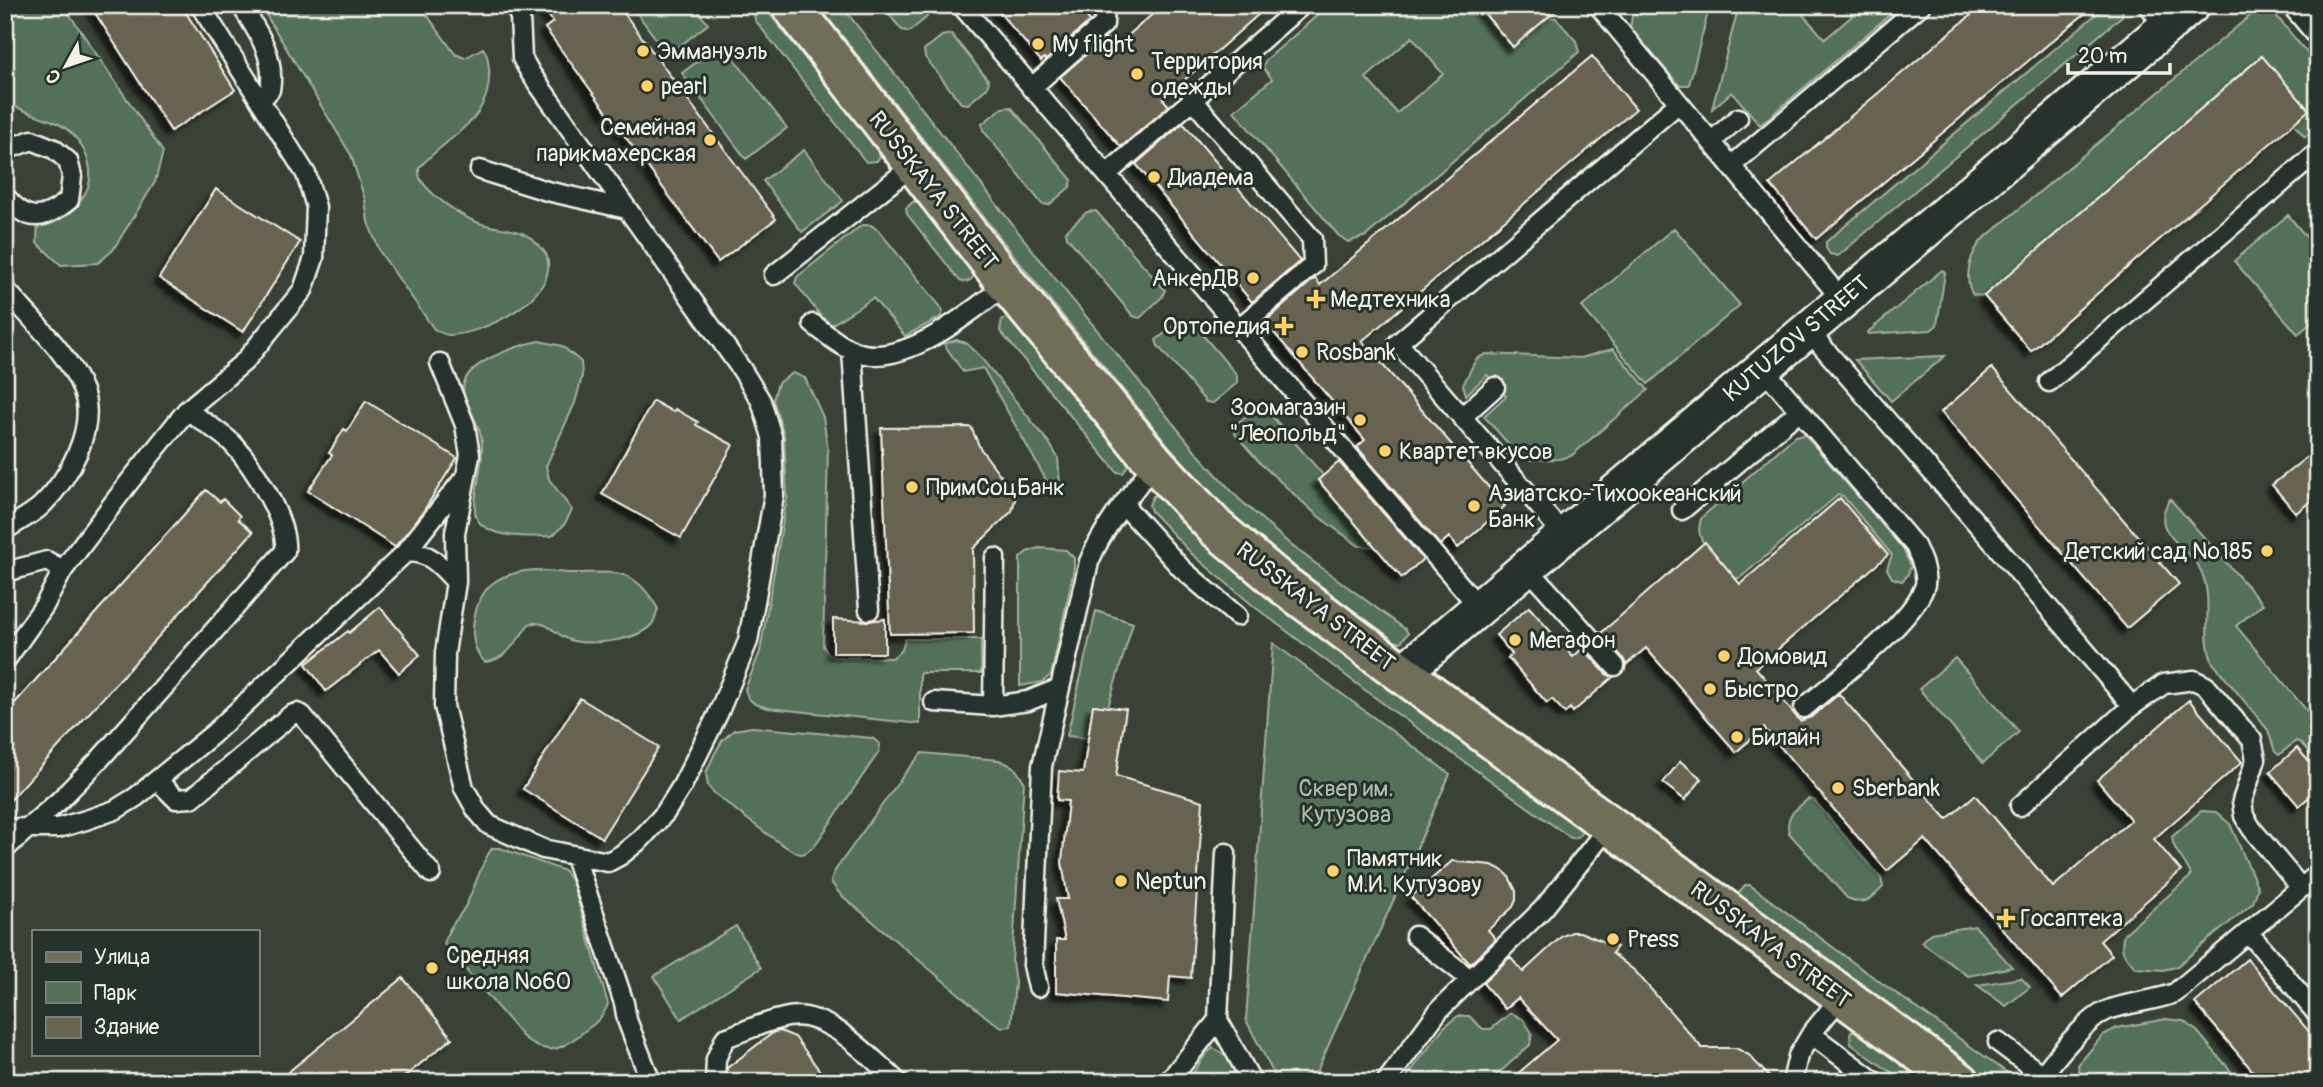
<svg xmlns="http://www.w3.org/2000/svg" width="2323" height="1087" viewBox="0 0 2323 1087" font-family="Pangolin,sans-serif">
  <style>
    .green { fill: #527058; stroke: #a3b0a0; stroke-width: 2; fill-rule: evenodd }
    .building { fill: #676451; stroke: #f4f1e8; stroke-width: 2; filter: url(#shadow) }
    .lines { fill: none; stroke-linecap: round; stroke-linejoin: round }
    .service-casing { stroke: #f4f1e8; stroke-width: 23 }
    .minor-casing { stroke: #f4f1e8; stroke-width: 40 }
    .primary-casing { stroke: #f4f1e8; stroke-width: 44 }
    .service { stroke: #26332d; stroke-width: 18 }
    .minor { stroke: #26332d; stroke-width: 35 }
    .primary { stroke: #716e59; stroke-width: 38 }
    .poi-dot { fill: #ffd166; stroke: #26332d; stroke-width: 2.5 }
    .labels { text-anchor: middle; stroke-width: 6; stroke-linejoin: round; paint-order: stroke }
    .poi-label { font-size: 23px; fill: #f4f1e8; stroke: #26332d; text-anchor: start }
    .street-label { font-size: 23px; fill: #f4f1e8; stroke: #26332d }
    .park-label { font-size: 23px; fill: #b3bdae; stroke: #26332d }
  </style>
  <defs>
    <filter id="shadow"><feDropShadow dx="-6" dy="6" stdDeviation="2" flood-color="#0009"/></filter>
  </defs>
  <rect width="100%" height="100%" fill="#3a4238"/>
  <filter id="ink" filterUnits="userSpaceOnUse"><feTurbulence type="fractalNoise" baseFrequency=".0143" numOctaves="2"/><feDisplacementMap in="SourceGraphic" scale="14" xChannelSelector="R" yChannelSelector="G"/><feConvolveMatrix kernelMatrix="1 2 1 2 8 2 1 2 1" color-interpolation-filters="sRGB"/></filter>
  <g filter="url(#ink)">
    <path class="green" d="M5,5h58l100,147 -8,30 -42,68 -15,13 -37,2 -24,-22 1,-25c14,-5 35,-9 44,-20 19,-25 1,-61 -23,-74 -18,-9 -37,-11 -54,-24z
      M260,5h160l35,49 10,4 18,-10c5,7 5,12 6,21 4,52 -41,66 -70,99 0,2 0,8 1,10 8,16 43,40 59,45 26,9 42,1 62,25 2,2 6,7 6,9 12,41 -65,78 -98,78 -5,0 -10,-3 -15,-6l-54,-77 -12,-30 -3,-22 -14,-45z
      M631,5h62l15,19 -40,31z
      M818,5h23l200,256 157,193 40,44 54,48 113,83 3,4 -7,9h-6l-112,-84 -56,-48 -58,-64 -142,-174z
      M881,5h45l2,3 -1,9 -18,15 -7,-2z
      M1329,5h171l-13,12 26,29 35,-29 8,1 20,23 3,11 -213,184 -18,6 -10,-7 -104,-124 38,-32 -9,-12 3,-7zM1412,37l31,37 -46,39 -31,-35z
      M1644,5h66l-21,80h-10l-49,-57 2,-12z
      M1739,5h55l31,34 40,-34h36l-141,120 -28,-33 -20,17z
      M2107,5h13l3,4 -1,7 -284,240 -8,-2 -4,-6v-6z
      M762,8l5,3 112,140 1,5 -3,5 -11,1 -111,-142 -1,-6 2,-5z
      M2262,10l11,2 45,54v60l-13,11 -12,-14 -32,-67 -277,240 -11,-1c-10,-16 -3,-41 9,-55l270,-226z
      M951,34l38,47 -2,7 -19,16 -7,-1 -36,-46 -1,-7 18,-14z
      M722,43l65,85 -41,31 -64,-86z
      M1011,107l61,73 -2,7 -21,18 -7,-1 -59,-74 -1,-6 20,-16z
      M804,150l39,51 -41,31 -39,-51z
      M914,201l5,3 53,67 2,5c-4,6 -8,7 -14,5l-53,-67 -1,-6z
      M1096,211l69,79 -3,7 -22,21 -7,-2 -66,-79 -1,-6 21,-19z
      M2288,215l30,36v66l-20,17 -64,-73z
      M862,225h9l8,6 61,75 3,5 -2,6 -36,19 -32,-38 -42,27 -11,-10 -25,-32 2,-6z
      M1674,228l66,77 -92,79 -66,-77z
      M1942,270l3,3 -8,52 -6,5 -63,4v-2z
      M1007,318l6,2 113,137 3,7 -6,9 -6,-1 -117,-141 2,-12z
      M1189,319l48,56v8l-24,20 -7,-1 -48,-56 -2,-6 24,-19z
      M956,340l10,3 12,11 72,90 8,14 2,26 -11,1 -66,-117 -20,4 -19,-28z
      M539,341l23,5 19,16 1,15 -7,26 -29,63 3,13 23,31 -8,15 -12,11c-20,1 -78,4 -77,-27 0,-22 8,-42 7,-64 0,-18 -13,-33 -18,-50 -9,-31 53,-49 75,-54z
      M1613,349l35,41 -77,66 -12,3 -28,1 -14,-6 -33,-38 22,-20 -19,-21 -21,20 -3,-10 13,-26 10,-5 95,4z
      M1945,356l-54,45 -36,-41z
      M793,373l12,5 18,39 5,33 -5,196 6,9 5,2 58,1 10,-8 3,-11h76v34h-61v51l-152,-16 -13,-4 -7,-6 -3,-9 15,-37 27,-154 -3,-63 -11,-35 5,-17z
      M1257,407l8,1 58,67 -5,5 58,67 -17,-1 -41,-30 -57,-52 -26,-30v-9z
      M1805,435l98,114 8,17 -4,10 -5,5 -10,-3 -5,-9 5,-14 -49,-59 -5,-1 -98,83h-6c-15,-17 -44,-37 -32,-61l93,-81z
      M1153,496h6l44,46 63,54 133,100 181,129 3,4c-2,7 -5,9 -12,9l-182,-130 -133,-100 -64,-54 -41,-43 -2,-6z
      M2170,499l93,105 -27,22 82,98v39l-17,-20 -5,-2 -17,14 -4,-3 -7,-22 -55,-67c-13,-28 2,-62 -12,-92 -13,-27 -54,-37 -31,-72z
      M1039,548l27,2 8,8v11l-23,106 -9,7 -22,4v-128l7,-6z
      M535,570c13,1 26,3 39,3 42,0 60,-7 84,36 -2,4 -3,12 -6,15 -14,17 -59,21 -79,17 -16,-3 -25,-23 -44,-17 -11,15 -23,37 -44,38 -21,-17 -12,-64 8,-79 12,-9 28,-12 42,-13z
      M1096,611l37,12 -25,84 -15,-2 -5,33 -21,-2z
      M1273,643l177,131 -138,308h-34l-32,-62z
      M1955,658l64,74 -36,31 -64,-74z
      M752,727l120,11 8,6 -1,8 -64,93c-5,4 -8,9 -14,9 -12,0 -74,-51 -87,-61l-6,-7 -2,-13 8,-18 8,-14 12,-11z
      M922,753l77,7 15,7 10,14 -12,181 3,21 -4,43 -9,1 -13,-8 -149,-125 -9,-12 3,-10 71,-99z
      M1808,799l6,1 67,78 2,9c-13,13 -17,19 -36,11l-58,-65c-4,-19 6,-22 19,-34z
      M2201,811l15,1 14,12 28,64 -5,15 -77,64 -13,3 -27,-2c-12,-13 -17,-16 -12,-34l67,-58c-4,-15 -18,-24 -19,-39z
      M492,848h8l65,23 8,13 35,120c-5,13 -11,18 -22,26 -23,19 -39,29 -64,6l-78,-92c4,-18 14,-24 22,-39 10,-19 14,-40 26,-57z
      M1745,885h5l112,84 150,107 2,6h-21l-140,-100 -112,-84 -2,-5z
      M736,926l25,42 -80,51 -27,-43z
      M1975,926l37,41 -44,9 -47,-34 10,-9z
      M2021,978l9,9 -24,19 -29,-21z
      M1511,1013l12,6 9,14 -2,12 -41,37h-86l41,-55 14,-11h11l14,13h8z
      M2166,1019l17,2 14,10 43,51h-156l-4,-5 -2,-12 25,-30 14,-7z
      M1854,1030l6,1 64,47 -1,4h-18l-54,-38 -1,-11z
      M1213,1048l13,8 14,26h-53l19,-28z"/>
    <path class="building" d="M90,5h91l54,85 -64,41z
      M541,5h77l158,214 -58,43 -173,-234 8,-6z
      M993,5h84l13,16 -44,39 -2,-2 -3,3z
      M1163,5h106l-106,94 6,7 -48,41 -61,-70 45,-39 2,3 3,-2 6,7z
      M1477,5h85l-49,42z
      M1983,5h112l-279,234 -46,-55z
      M1592,56l44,53 -274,232 143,165 -47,42 -9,-11 -9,8 -83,-98 8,-7 -100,-118 50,-44 5,7z
      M2262,56l47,54 -278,241 -47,-55z
      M1183,123l117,138 -48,41 -116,-138z
      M216,189l84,53 -57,90 -84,-54z
      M1992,368l187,216 -52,44 -186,-216z
      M366,401l91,57 -36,57 -26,32 -87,-56 24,-36 -3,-2 15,-24 3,2z
      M653,401l20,11 2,-3 23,13 -2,3 37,20 -52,93 -79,-44z
      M971,427l9,21 36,48 -4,15 -39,38 1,84 -84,1 -9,-206z
      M2318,448v47l-22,18 -24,-28z
      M1339,462l84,97 -21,19 -84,-98z
      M206,490l14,12 3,-3 17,17 -2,3 15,13 -248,274v-92z
      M1840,498l48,57 -132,113 44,53 11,-4 28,-23 108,125 28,-24 78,92 78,-67 -34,-40 92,-80 53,62 -88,77 27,32 -81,70 12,14 -50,43 -137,-159 -38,32 -123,-143 -28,24 -90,-104 -20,17 -3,-7 -22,-25 104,-91 35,42z
      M380,607l40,48 -21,18 -20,-23 -53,41 -20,-27 42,-33 1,2z
      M1529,607l44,50 10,-9 23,26 7,3 -40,35 -3,-4 -5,5 -13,-14 -5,4 -39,-45 4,-4 -16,-19z
      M833,619l36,2 16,-2v34h-52z
      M580,698l79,49 -57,91 -79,-49z
      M1093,705l33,4 -10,67 87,25 -12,177 -21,-2 -2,26 -112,-10v-52h9l-9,-41h12l-6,-37 6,-61 -11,-1 2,-29 24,2z
      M2297,748l21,24v17l-19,17 -29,-34z
      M1680,761l22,18 -17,21 -22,-17z
      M1452,861l40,4 8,4 8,6 8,16v9l-3,7 -25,23 8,9 -26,25 -59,-67z
      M1572,932h8l37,15 -5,6 23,18 67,77h34l13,7 25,27h-266l49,-42 -39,-42 -13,11 -22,-26 27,-26 13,15 39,-36z
      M2247,959l71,83v40h-56l-67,-79z
      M403,978l49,60 -54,44h-122z
      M780,1031l15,6 33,45h-102l1,-14 47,-36z"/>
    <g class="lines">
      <g class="service-casing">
        <path id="service" d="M241,5c17,27 35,52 29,85l-10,11
          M961,5l518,602
          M1598,5l244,295
          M2148,5l18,22
          M2291,5l27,32
          M1031,88l73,-64 1,-19
          M1193,100l119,139 1,26 -73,62
          M1711,142l27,-24
          M5,150l27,-10 22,9 14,12 4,15 -3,24c-26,21 -42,23 -64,-4
          M1731,166l190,-161
          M480,170l67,21 80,18
          M1107,174l195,-169
          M774,275l141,-111
          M5,289c25,29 65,66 78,102 14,38 -15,89 -42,115 -10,9 -24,16 -36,24
          M813,324c16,12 31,26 51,30 47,9 109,-44 143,-70
          M1807,329l179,205 146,172
          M852,350l17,260
          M440,363l25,62 5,30 -15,78 1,49 -11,71 -1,53 20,82 13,23 12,14 54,24 65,13 13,-7 20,-16 24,-26 17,-27 36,-72 30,-73 26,-146 -2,-58 -11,-36 -19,-31 -211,-296 -9,-16 -2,-41 -6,-12
          M1762,367l153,179c5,11 14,30 9,42 -14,36 -89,93 -120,120
          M2049,382l269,-230
          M1462,417l33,-30
          M1123,504l59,65 55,47
          M1682,510l117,-99
          M1563,534l-165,-191 281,-240
          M405,553l57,-72
          M1526,566l89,100
          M5,572l42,-11 16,9
          M5,661l39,-55 19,-36 67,-89 57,-71 58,-49 58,-71 11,-32 2,-51 -10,-33 -106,-169
          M934,702l59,4 35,-5 32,-13
          M993,706l2,-148
          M157,780l19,19 16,-1 99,-83 6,-2 5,2 129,158
          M2020,806l112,-100 32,-22 30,-4 12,6 46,54 4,19 -14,42 2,15 8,13 49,59
          M5,829l23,-1 31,-27 40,-41 186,-209c3,-30 -32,-86 -53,-108 -13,-12 -30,-22 -45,-33
          M5,849l23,-21h30l28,-8 29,-10 21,-13 77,-63 192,-181c23,-4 37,14 51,29
          M1226,853l-8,167 34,62
          M575,857l49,146 3,17 24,62
          M2249,933l69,82
          M1415,936l55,43
          M1038,987l-5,-22 9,-199 47,-204c15,-37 42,-68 66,-99
          M1811,1034l64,48
          M1998,1042l44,33
          M715,1082l1,-23 9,-21c20,-7 41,-17 63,-21 39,-8 83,41 110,65
          M1168,1082l50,-62
          M1386,1082l53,-72 104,-101 67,-84
          M1792,1082l6,-26 13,-22 30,-37
          M2038,1082c14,-21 51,-67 73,-73 21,-7 43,-8 64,-16l143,-119"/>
      </g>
      <g class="minor-casing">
        <path id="minor" d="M1402,673l790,-668"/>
      </g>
      <g class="primary-casing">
        <path id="primary" d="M791,5l216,279 148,179 61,65 68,57 118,88 558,409"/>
      </g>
      <use href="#service" class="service"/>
      <use href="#minor" class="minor"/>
      <use href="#primary" class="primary"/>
    </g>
  </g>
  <g class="poi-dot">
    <circle cx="1038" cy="44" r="7"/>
    <circle cx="643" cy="51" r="7"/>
    <circle cx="1137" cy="74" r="7"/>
    <circle cx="647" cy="86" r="7"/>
    <circle cx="710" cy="140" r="7"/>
    <circle cx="1154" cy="177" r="7"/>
    <circle cx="1253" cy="278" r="7"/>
    <path d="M1312.5 288.5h7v7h7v7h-7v7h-7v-7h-7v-7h7z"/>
    <path d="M1280.5 315.5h7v7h7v7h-7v7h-7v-7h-7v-7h7z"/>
    <circle cx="1302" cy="352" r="7"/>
    <circle cx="1360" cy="420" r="7"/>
    <circle cx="1385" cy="451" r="7"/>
    <circle cx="912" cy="487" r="7"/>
    <circle cx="1474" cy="506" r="7"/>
    <circle cx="2267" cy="551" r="7"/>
    <circle cx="1515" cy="640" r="7"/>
    <circle cx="1724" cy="656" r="7"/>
    <circle cx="1710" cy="689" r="7"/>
    <circle cx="1737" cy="737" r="7"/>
    <circle cx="1838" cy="788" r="7"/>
    <circle cx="1333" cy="871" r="7"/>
    <circle cx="1121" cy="881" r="7"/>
    <path d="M2002.5 907.5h7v7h7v7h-7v7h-7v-7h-7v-7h7z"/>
    <circle cx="1613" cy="939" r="7"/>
    <circle cx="432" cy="968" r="7"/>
  </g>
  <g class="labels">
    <g class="poi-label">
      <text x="1052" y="52">My flight</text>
      <text x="657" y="59">Эммануэль</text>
      <text x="1151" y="69">Территория<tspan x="1151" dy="26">одежды</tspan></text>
      <text x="661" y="94">pearl</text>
      <text x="696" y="135" text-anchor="end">Семейная<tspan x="696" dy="26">парикмахерская</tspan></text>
      <text x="1168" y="185">Диадема</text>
      <text x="1239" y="286" text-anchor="end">АнкерДВ</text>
      <text x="1330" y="307">Медтехника</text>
      <text x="1270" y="334" text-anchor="end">Ортопедия</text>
      <text x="1316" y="360">Rosbank</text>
      <text x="1346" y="415" text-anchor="end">Зоомагазин<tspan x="1346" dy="26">"Леопольд"</tspan></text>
      <text x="1399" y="459">Квартет вкусов</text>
      <text x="926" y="495">ПримСоцБанк</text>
      <text x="1488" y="501">Азиатско-Тихоокеанский<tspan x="1488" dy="26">Банк</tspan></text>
      <text x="2253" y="559" text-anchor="end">Детский сад №185</text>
      <text x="1529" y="648">Мегафон</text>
      <text x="1738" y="664">Домовид</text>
      <text x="1724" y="697">Быстро</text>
      <text x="1751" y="745">Билайн</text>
      <text x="1852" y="796">Sberbank</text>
      <text x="1347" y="866">Памятник<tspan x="1347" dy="26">М.И. Кутузову</tspan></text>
      <text x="1135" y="889">Neptun</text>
      <text x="2020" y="926">Госаптека</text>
      <text x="1627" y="947">Press</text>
      <text x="446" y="963">Средняя<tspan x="446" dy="26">школа №60</tspan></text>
    </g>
    <g class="street-label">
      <text transform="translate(934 190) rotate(52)" y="8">RUSSKAYA STREET</text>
      <text transform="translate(1796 338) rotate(-40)" y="8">KUTUZOV STREET</text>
      <text transform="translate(1316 606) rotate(38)" y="8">RUSSKAYA STREET</text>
      <text transform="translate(1771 944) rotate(37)" y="8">RUSSKAYA STREET</text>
    </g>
    <g class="park-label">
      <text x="1346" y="796">Cквер им.<tspan x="1346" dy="26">Кутузова</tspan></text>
    </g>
  </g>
  <rect width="2323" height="1087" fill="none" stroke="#26332d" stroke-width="28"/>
  <rect x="14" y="14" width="2295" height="1059" fill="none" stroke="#f4f1e8" stroke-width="2.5" filter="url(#ink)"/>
  <rect x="32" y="930" width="228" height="126" fill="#26332d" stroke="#787f78" stroke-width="2"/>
  <rect x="46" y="952" width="35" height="10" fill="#716e59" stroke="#787f78" stroke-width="2"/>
  <text x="94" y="964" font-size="21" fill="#f4f1e8">Улица</text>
  <rect x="46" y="982" width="35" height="21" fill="#527058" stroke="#787f78" stroke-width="2"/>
  <text x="94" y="1000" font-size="21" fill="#f4f1e8">Парк</text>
  <rect x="46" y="1017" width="35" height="21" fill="#676451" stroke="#787f78" stroke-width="2"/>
  <text x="94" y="1034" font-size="21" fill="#f4f1e8">Здание</text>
  <g transform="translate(66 66) rotate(230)" stroke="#26332d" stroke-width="5" paint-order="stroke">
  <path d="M0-5L12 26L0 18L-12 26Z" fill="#f4f1e8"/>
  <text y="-10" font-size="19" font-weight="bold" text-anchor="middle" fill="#f4f1e8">С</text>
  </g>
  <path d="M2068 63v10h102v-10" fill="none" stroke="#f4f1e8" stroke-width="3.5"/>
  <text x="2078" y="63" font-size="21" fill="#f4f1e8" stroke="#26332d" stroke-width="5" paint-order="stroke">20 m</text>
</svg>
